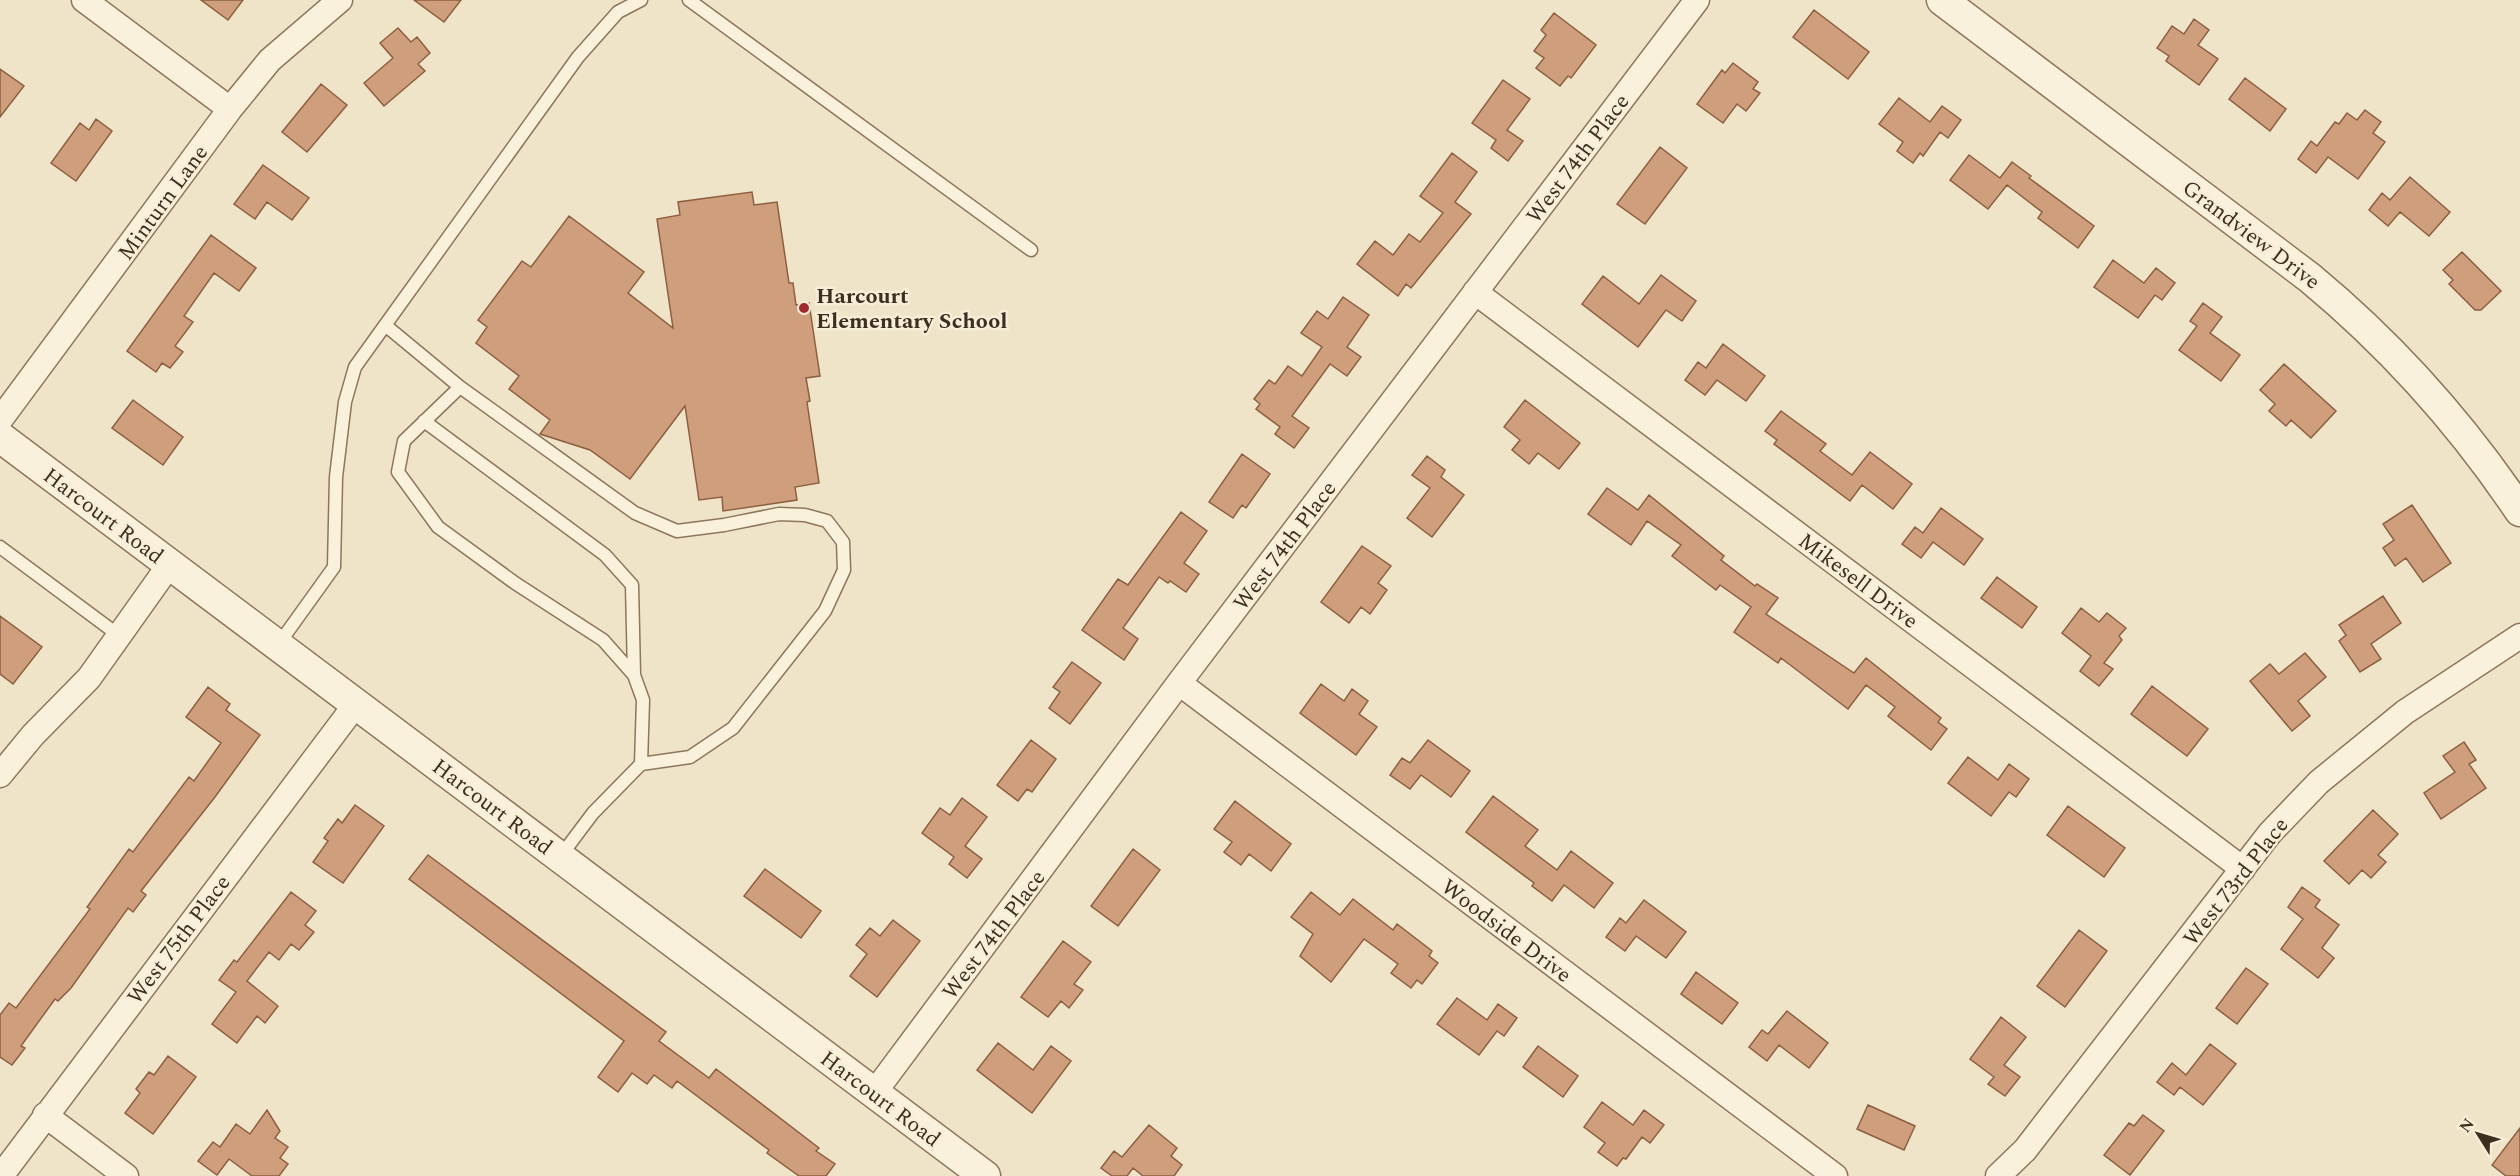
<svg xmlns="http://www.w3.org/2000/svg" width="2520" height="1176" viewBox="0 0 2520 1176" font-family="Spectral,serif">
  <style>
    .building { fill: #cf9f7d; stroke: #8d5f41; stroke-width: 1.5 }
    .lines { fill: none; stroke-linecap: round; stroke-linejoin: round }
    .service-casing { stroke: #8d765c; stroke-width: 15 }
    .minor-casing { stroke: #8d765c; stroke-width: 27 }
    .tertiary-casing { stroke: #8d765c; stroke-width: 33 }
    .service { stroke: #faf1dc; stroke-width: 12 }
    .minor { stroke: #faf1dc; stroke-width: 24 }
    .tertiary { stroke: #faf1dc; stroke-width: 30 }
    .poi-dot { fill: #9e2a2b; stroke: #f7eed8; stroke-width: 2 }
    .labels { text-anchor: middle; stroke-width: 5; stroke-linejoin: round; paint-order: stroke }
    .street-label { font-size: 22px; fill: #3d2e20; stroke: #f7eed8 }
    .poi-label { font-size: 22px; font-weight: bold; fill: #3d2e20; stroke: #f7eed8; text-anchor: start }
  </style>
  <rect width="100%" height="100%" fill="#f0e4c8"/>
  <path class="building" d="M201,0h42l-15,20z
    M414,0h47l-17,22z
    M1814,10l55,42 -21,27 -55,-42z
    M1554,13l42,32 -25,33 -3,-2 -8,10 -24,-18 8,-10 -10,-7 12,-16 -5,-5z
    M2194,19l15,11 -11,15 20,14 -19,26 -33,-24 3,-5 -12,-8 15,-22 12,8z
    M398,28l13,14 6,-5 13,16 -12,11 7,7 -41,35 -20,-23 29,-25 -13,-15z
    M1733,63l25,19 -5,7 7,4 -14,18 -9,-7 -14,19 -26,-19 25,-34 3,3z
    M0,69l24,17 -24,31z
    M2245,78l41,31 -16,22 -41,-32z
    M1503,80l27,19 -23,31 16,11 -15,20 -17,-13 5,-8 -24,-17z
    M321,84l26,21 -40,47 -25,-20z
    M1899,98l31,24 12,-16 19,14 -13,18 -8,-6 -17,24 -3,-3 -7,10 -16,-12 6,-9 -24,-18z
    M2365,110l16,12 -8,11 12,9 -27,37 -30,-22 -12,16 -18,-14 13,-18 6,5 18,-24 4,2 8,-11 10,7z
    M96,119l16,12 -36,50 -25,-18 29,-40 9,7z
    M1660,147l27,21 -42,56 -28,-20z
    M1452,153l25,19 -22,30 16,12 -60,74 -5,-4 -8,12 -41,-32 18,-23 18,14 16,-21 11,8 23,-29 -23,-17z
    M1969,155l31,23 12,-16 19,14 -2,2 65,48 -16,22 -40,-30 4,-6 -35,-27 -19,24 -38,-29z
    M263,165l46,33 -17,22 -25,-18 -12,17 -21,-15z
    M2410,177l40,35 -21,24 -29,-24 -12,14 -19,-16 13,-17 8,7z
    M752,192l2,13 23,-3 12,81h4l3,22 13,-2 11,73 -14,2 4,23 -3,1 12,81 -24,4 2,13 -74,11 -1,-14 -23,3 -14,-94 -55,73 -40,-29 -50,-16 10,-14 -41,-31 10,-13 -43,-33 11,-16 -9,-7 44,-59 9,6 38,-51 75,56 -16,21 45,35 -16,-109 23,-4 -2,-13z
    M211,235l45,33 -17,23 -25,-18 -30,43 9,6 -18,24 8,6 -13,16 -8,-5 -6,9 -29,-21z
    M2462,252l39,39 -20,19h-6l-26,-26 4,-4 -10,-10z
    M2113,260l31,23 12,-15 19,15 -13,17 -7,-5 -17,23 -44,-31z
    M1661,275l35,26 -14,20 -16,-11 -28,37 -56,-43 21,-28 36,28z
    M1343,297l26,18 -22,32 14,10 -14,19 -17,-12 -38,52 17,12 -15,20 -19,-14 5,-7 -24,-18 4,-5 -6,-5 15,-19 6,4 13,-18 14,10 20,-29 -21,-14 16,-22 11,8z
    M2203,303l19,14 -12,16 30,22 -19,26 -42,-31 18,-24 -7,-5z
    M1723,344l42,32 -19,25 -29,-21 -12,15 -20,-15 13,-18 8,6z
    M2284,364l52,47 -25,27 -20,-18 -5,6 -17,-15 6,-7 -15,-14z
    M133,400l50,37 -20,28 -51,-37z
    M1525,400l55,43 -21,26 -21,-16 -9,11 -17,-14 8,-10 -16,-13z
    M1781,411l45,33 -6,7 32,24 18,-23 42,32 -19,25 -31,-24 -12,16 -76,-57 3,-4 -12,-9z
    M1242,454l28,20 -24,34 -4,-3 -9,13 -24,-16z
    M1427,456l18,14 -4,7 23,18 -32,42 -25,-19 23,-30 -18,-13z
    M1607,488l31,22 11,-15 75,61 -3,4 34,26 2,-2 21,14 -12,16 88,59 12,-15 75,60 -3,4 9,7 -16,21 -43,-34 7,-9 -29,-22 -18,24 -67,-51 -3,5 -44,-31 17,-25 -31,-22 -4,5 -44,-34 9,-11 -34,-24 -16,24 -43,-31z
    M2412,505l39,58 -28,19 -17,-24 -11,8 -12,-18 11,-8 -11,-16z
    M1941,508l42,31 -19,26 -31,-23 -12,16 -19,-14 13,-17 8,6z
    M1181,512l26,19 -23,32 15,11 -13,18 -16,-11 -2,2 -9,-6 -36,51 15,11 -14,21 -42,-30 36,-51 10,6z
    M1362,546l29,20 -13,17 9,7 -17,24 -9,-7 -12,16 -28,-21z
    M1997,577l40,30 -15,21 -41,-30z
    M2383,596l18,27 -30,21 10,15 -21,13 -21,-31 7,-6 -7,-10z
    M2081,608l18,14 8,-9 19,15 -7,8 3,4 -18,23 9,6 -14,17 -19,-15 11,-15 -29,-23z
    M0,616l42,31 -29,37 -13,-10z
    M2305,653l21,24 -28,24 12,15 -18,15 -42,-50 20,-17 9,10z
    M1072,662l29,21 -31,41 -21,-16 11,-16 -7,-5z
    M1321,684l23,17 8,-12 16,12 -9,13 18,13 -21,28 -56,-42z
    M2152,686l56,43 -21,27 -56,-42z
    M208,687l22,17 -4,6 34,25 -45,62 -74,94 5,4 -13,17 -5,-4 -57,80 -13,13 -3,-2 -34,47 4,2 -13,17 -12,-8v-42l9,-12 7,5 74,-99 -3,-2 42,-58 4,3 56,-75 5,4 27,-38 -35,-26z
    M1031,740l25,19 -24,33 -5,-3 -9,12 -21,-16z
    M1428,740l42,31 -19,26 -30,-22 -11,14 -20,-14 12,-17 8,5z
    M2464,742l12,18 -7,4 17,24 -45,31 -17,-26 31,-21 -12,-16z
    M1968,757l30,23 11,-16 20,15 -13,18 -7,-5 -18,24 -43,-33z
    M1493,796l45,34 -13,16 32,24 14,-19 42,32 -19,25 -30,-23 -12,16 -20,-15 2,-3 -68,-51z
    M962,798l25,19 -22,29 17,13 -15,19 -18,-14 5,-7 -32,-24 18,-25 10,7z
    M1235,801l56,43 -20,27 -22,-17 -8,11 -17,-13 8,-10 -18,-13z
    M355,805l29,21 -41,57 -30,-21 15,-21 -4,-3 14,-19 4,4z
    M2068,806l57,42 -21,29 -57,-42z
    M2373,810l25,24 -20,21 8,7 -15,16 -9,-8 -13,14 -25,-23z
    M1133,849l27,21 -42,56 -27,-20z
    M428,855l238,177 -7,9 50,37 7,-9 103,79 -3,3 19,13 -9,12h-27l-32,-23 2,-3 -92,-69 -5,7 -18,-13 -7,9 -15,-11 -14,19 -20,-15 26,-36 -215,-162z
    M765,869l56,42 -20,27 -57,-42z
    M2302,887l18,13 -5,7 24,18 -17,23 12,10 -16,20 -37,-29 22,-30 -15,-12z
    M291,892l25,19 -11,14 9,7 -15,18 -8,-6 -12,16 -10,-8 -22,29 31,25 -13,17 -8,-7 -20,27 -25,-19 24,-32 -17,-12 15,-20 3,2z
    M1311,892l29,23 13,-16 40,31 4,-6 35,27 -3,5 9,7 -16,21 -5,-4 -6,8 -20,-15 7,-9 -34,-25 -33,43 -31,-26 13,-22 -22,-17z
    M1644,900l42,32 -20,26 -30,-22 -11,15 -19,-14 14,-19 6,5z
    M893,920l27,21 -43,56 -27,-21 17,-22 -11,-9 14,-17 10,8z
    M2079,930l28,21 -42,56 -28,-21z
    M1063,941l28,21 -17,22 9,6 -14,18 -8,-7 -13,16 -27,-20z
    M2246,968l22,16 -31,40 -21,-16z
    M1696,972l42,31 -16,21 -41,-30z
    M1457,998l30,22 11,-16 19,14 -13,18 -7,-5 -18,24 -42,-31z
    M1787,1011l41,32 -19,25 -30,-23 -12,16 -18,-14 13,-17 6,4z
    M2001,1017l25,20 -22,28 16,12 -15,19 -17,-12 6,-7 -24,-18z
    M998,1043l35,27 18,-24 20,15 -39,52 -55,-43z
    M2210,1044l26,20 -33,41 -23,-18 -6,8 -17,-13 15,-19 14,12z
    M1538,1046l40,30 -15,21 -40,-30z
    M168,1056l28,21 -43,57 -28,-21 15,-20 -4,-4 13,-17 5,3z
    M1602,1102l31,23 11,-15 20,15 -14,18 -8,-6 -16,22 -3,-1 -6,8 -19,-14 7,-9 -21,-16z
    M1868,1105l47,21 -11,24 -47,-21z
    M267,1110l13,21 -5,7 13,9 -8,11 8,6 -9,12h-27l-23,-17 -12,16 -19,-14 15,-19 7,5 16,-23 14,10z
    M2143,1115l21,16 -34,44 -26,-20 25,-32 5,3z
    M1149,1125l28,23 -6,8 11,9 -8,11h-31l-10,-8 -6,8h-15l-11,-8 13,-17 8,6z
    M2520,1128v48h-14l-14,-11z"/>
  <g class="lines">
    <g class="service-casing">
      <path id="service" d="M689,0l342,250
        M385,325l75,62 -56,54 -6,31 40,55 77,56 88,57 31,35 9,25 -2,64 -48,49 -33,44
        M460,387l175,126 42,18 47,-6 55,-11 26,1 22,6 16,21 1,28 -19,41 -92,117 -43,29 -49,7
        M424,421l181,134 27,30 2,90
        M0,547l121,90
        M278,645l56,-78 2,-90 9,-75 10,-35 223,-310 40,-45 23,-12"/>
    </g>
    <g class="minor-casing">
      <path id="minor" d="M84,0l146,109
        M1475,292l768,577
        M0,420l230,-311 40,-49 70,-60
        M1179,683l656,493
        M0,775l33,-40 56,-57 81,-114
        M874,1093l305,-410 518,-683
        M45,1115l81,61
        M1,1176l355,-472
        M1998,1176l27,-26 245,-317 49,-51 86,-70 115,-76"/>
    </g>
    <g class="tertiary-casing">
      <path id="tertiary" d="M1942,0l368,278c82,68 151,145 210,233
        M0,437l985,739"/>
    </g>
    <use href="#service" class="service"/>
    <use href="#minor" class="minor"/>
    <use href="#tertiary" class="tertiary"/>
  </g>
  <circle class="poi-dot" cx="804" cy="308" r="6"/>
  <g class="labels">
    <g class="street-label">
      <text transform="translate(1577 158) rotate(-53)" y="8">West 74th Place</text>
      <text transform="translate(162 202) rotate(-54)" y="8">Minturn Lane</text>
      <text transform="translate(2252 234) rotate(37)" y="8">Grandview Drive</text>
      <text transform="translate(104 515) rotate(37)" y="8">Harcourt Road</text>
      <text transform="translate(1284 545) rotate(-53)" y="8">West 74th Place</text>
      <text transform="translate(1859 580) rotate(37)" y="8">Mikesell Drive</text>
      <text transform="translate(493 806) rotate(37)" y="8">Harcourt Road</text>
      <text transform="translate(2235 881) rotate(-52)" y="8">West 73rd Place</text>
      <text transform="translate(1507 930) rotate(37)" y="8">Woodside Drive</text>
      <text transform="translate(993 934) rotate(-53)" y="8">West 74th Place</text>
      <text transform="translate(178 939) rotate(-53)" y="8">West 75th Place</text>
      <text transform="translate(881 1098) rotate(37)" y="8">Harcourt Road</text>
    </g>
    <g class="poi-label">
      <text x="816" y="303">Harcourt<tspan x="816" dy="25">Elementary School</tspan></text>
    </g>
  </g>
  <g transform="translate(2478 1134) rotate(307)" stroke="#f7eed8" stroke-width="4.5" paint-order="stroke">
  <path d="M0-4.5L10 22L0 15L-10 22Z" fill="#3d2e20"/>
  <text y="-9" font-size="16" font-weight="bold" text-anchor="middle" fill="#3d2e20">N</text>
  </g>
</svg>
